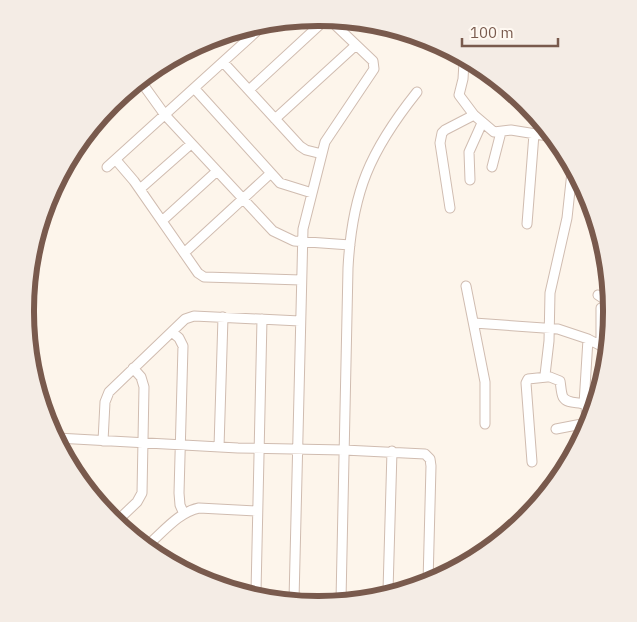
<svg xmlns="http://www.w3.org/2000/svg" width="637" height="622" viewBox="0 0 637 622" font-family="'IBM Plex Sans',sans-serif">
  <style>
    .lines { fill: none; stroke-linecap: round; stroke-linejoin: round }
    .minor-casing { stroke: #d0bcb0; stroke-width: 11 }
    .minor { stroke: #fff; stroke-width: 9 }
    .rim { fill: none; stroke: #795a4d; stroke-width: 6 }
  </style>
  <rect width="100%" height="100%" fill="#fdf5eb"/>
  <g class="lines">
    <g class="minor-casing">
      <path id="minor" d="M223,62l77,84 6,4 16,4
        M464,62l-1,17 -4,16 15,20
        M142,83l23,32 108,116 21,10 56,4
        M194,88l86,95 32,10
        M249,90l77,-71
        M275,119l81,-74
        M116,160l18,21 64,92 6,4 97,3
        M107,167l151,-137
        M492,167l9,-35
        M572,172l-5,46 -17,75 -1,48 -4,34 15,6c1,5 1,12 3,16 5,8 16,4 23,8l1,22
        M470,180l-1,-28 13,-29
        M140,189l51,-45
        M450,208l-10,-65 2,-10 3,-3 29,-15 20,17 17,-2 37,6
        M162,221l55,-50
        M527,224l7,-90
        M184,253l87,-80
        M466,286l19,96v42
        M598,295l12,8
        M474,323l84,6 30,10 17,9
        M172,332l7,6 4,8 -4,147 1,12 4,9
        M601,346v-38
        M584,404l4,-65
        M556,429l31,-6
        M57,438l181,10 106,2 81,4 5,5 1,7 -3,117
        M103,441l2,-39 4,-10 76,-73 9,-3 106,5
        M219,447l4,-130
        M532,462l-6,-79 2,-4 19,-2
        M116,522l21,-20 5,-9 2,-106 -3,-10 -8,-9
        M149,544c15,-13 30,-32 50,-36l58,3
        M388,591l4,-140
        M256,592l6,-273
        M294,600l9,-371 22,-87 49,-73 -1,-8 -43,-41
        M341,600l7,-332c4,-76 22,-117 69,-176"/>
    </g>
    <use href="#minor" class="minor"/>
  </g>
  <path d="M0 0H637V622H0ZM318 26H319A284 284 0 0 1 603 310V312A284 284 0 0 1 319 596H318A284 284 0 0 1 34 312V310A284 284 0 0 1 318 26Z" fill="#f4ece5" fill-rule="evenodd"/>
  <path class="rim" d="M318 26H319A284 284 0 0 1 603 310V312A284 284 0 0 1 319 596H318A284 284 0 0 1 34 312V310A284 284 0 0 1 318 26Z"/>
  <path d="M462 38v8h96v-8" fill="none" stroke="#795a4d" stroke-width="2.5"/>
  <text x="470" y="38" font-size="15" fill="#795a4d" stroke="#fff9f2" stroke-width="4" paint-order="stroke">100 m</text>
</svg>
